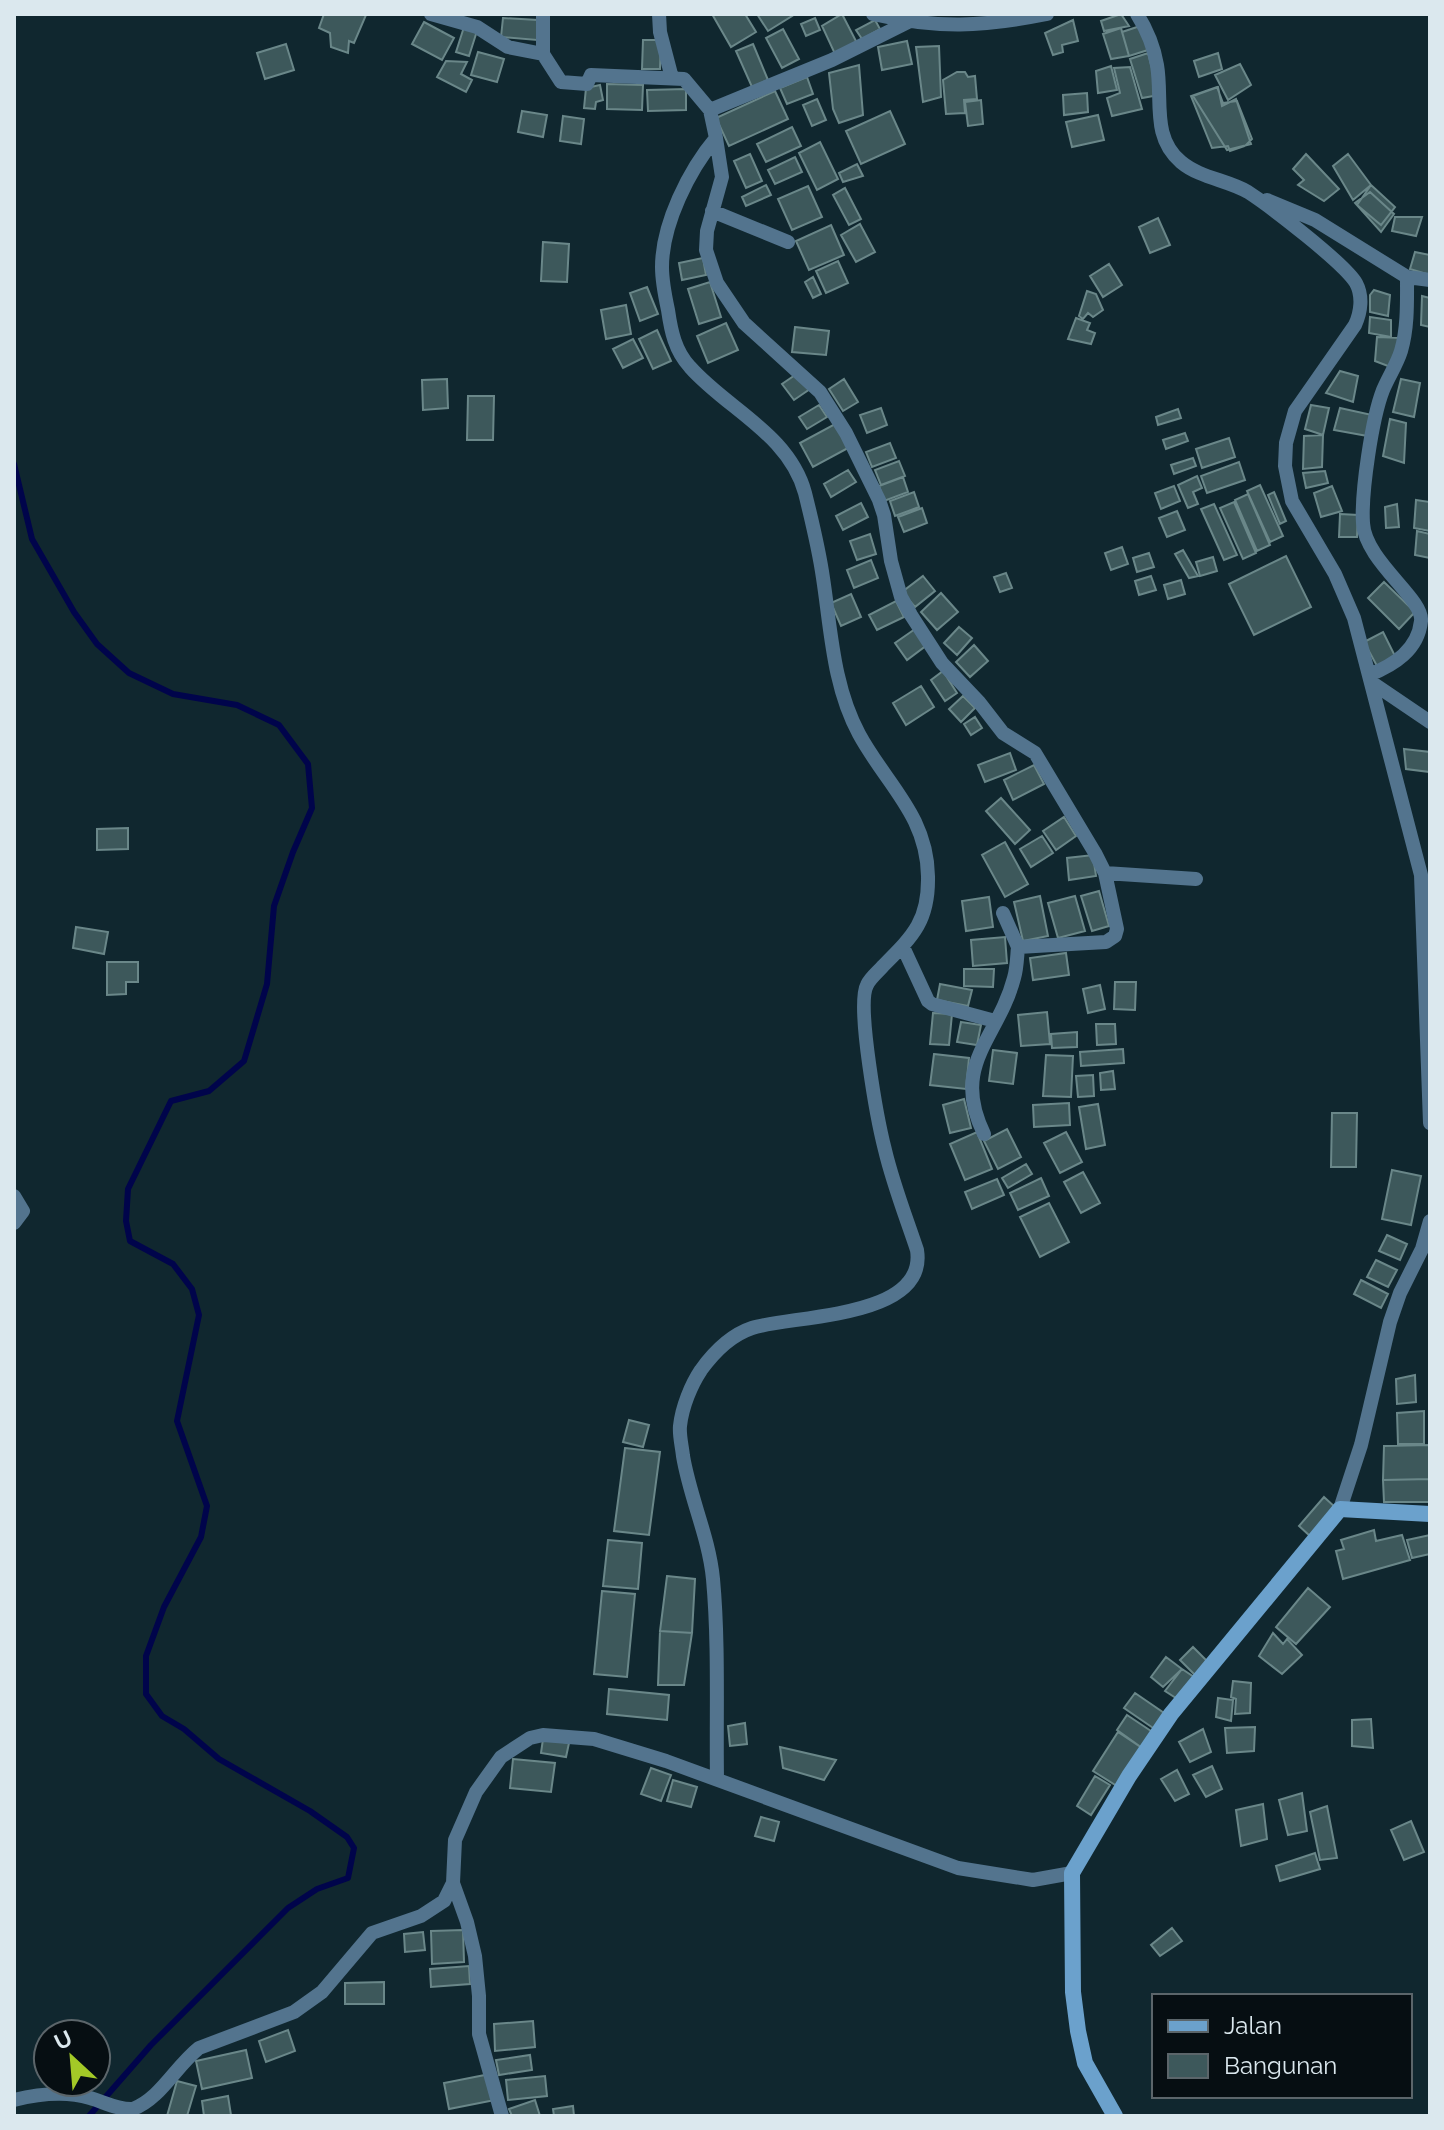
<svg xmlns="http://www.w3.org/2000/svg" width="1444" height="2130" viewBox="0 0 1444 2130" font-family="Raleway,sans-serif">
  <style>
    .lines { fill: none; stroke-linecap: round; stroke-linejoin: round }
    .stream { stroke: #00044b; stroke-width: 6 }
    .building { fill: #3d585b; stroke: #6a8789; stroke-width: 2 }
    .street { stroke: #53748e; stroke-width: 14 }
    .secondary { stroke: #6ba1cc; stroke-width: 16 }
  </style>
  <rect width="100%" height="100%" fill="#10272f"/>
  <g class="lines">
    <path class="stream" d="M14,464l18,75 42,73 23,32 32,29 44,21 64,11 42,20 29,39 4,44 -19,44 -19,54 -7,78 -23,77 -35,30 -38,10 -43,88 -2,32 4,20 43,23 19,25 7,26 -22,106 30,85 -6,31 -37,70 -18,49v38l16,22 22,13 35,30 91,52 37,26 7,11 -6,30 -31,11 -29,19 -137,137 -62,71"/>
  </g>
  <path class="building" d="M324,14l42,1 -12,28 -5,-2 -1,12 -17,-6 -1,-14 -11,-5z
    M712,14h33l11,18 -25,15z
    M757,14h33l2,2 -24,15z
    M842,14l15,29 -22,11 -13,-28z
    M1121,14l8,12 -25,5 -3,-10z
    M503,18l35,2 -1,20 -36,-3z
    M815,18l5,12 -14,6 -5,-12z
    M875,20l5,9 -18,10 -6,-9z
    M1073,20l5,21 -16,4 1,7 -10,3 -8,-22z
    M424,22l30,16 -12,22 -30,-16z
    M1140,26l8,24 -19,6 -7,-24z
    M464,27l13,4 -8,25 -13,-4z
    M1121,28l8,28 -18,3 -8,-25z
    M783,29l16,30 -17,9 -16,-30z
    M643,40h18l-1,29h-18z
    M907,41l5,23 -30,6 -4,-23z
    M286,44l8,26 -29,9 -8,-26z
    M753,44l15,36 -16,7 -16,-36z
    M939,46l2,51 -18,5 -7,-55z
    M478,52l26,7 -7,23 -26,-7z
    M1148,53l11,42 -17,3 -12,-39z
    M1218,53l4,16 -23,8 -5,-16z
    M446,61l21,1 -6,12 11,6 -6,12 -29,-15z
    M1240,64l11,21 -23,15 -13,-25z
    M859,65l4,50 -24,8 -6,-14 -4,-36z
    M1111,66l6,24 -19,3 -2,-22z
    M1130,67l12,42 -30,7 -5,-18 13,-5 -6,-25z
    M957,72h8l3,5 7,-1 2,23 -13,1 1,13 -19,1 -3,-34z
    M807,77l6,17 -26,10 -7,-16z
    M607,84l36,1 -1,25 -35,-1z
    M600,85l3,15 -7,2 -1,7 -11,-1 2,-20z
    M1217,87l6,16 14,-2 15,38 -7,7 -15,5 -2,-5 -16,2 -21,-52z
    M1218,87l4,19 14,-7 15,45 -24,6 -34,-54z
    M686,89v21l-38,1 -1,-21z
    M775,91l13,28 -59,27 -13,-28z
    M1087,93l1,19 -24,3 -1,-20z
    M817,99l9,21 -14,6 -9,-21z
    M981,100l2,24 -15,2 -3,-24z
    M522,111l25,4 -4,22 -25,-5z
    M890,111l15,33 -44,20 -15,-33z
    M1098,115l6,25 -32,7 -6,-25z
    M563,116l21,3 -3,25 -21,-3z
    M792,127l9,19 -35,16 -9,-18z
    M820,142l18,37 -21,11 -18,-37z
    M750,154l12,27 -16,7 -12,-27z
    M1306,154l33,35 -15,12 -26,-16 6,-5 -11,-11z
    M1348,154l23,31 -18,15 -20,-34z
    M795,157l7,15 -27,12 -7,-14z
    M857,164l6,12 -20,6 -4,-9z
    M766,185l5,10 -25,11 -4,-9z
    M1371,185l24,22 -14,18 -24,-20z
    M808,186l14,31 -30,13 -14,-31z
    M845,188l16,31 -12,6 -16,-30z
    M1370,192l24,22 -13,18 -26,-29z
    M1395,217h27l-6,19 -24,-5z
    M1158,218l12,27 -20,8 -11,-26z
    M860,224l15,28 -19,10 -15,-27z
    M831,225l13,30 -35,15 -13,-29z
    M543,242l26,2 -2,38 -26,-1z
    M1415,252l15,3v20l-20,-6z
    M703,258l3,17 -24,5 -3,-17z
    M838,261l10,22 -22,10 -10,-22z
    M1109,264l13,21 -19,12 -13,-21z
    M813,277l8,17 -8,4 -8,-16z
    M710,282l11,35 -22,7 -11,-35z
    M647,287l11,27 -18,7 -10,-28z
    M1374,290l16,5 -2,21 -18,-4v-17z
    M1087,291l9,3 7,16 -10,7 -5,-4 -5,6 -4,-3z
    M1422,296l8,2v29l-9,-2z
    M626,305l5,29 -25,5 -5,-29z
    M1370,317l21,3v17l-22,-4z
    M1076,318l14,5 -3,7 8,3 -4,11 -23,-5z
    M726,323l12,27 -30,13 -11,-27z
    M795,327l34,4 -3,24 -34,-3z
    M657,330l14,31 -18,8 -14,-30z
    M1377,337l26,1 -10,30 -18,-7z
    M633,339l10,19 -20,10 -10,-19z
    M1340,371l18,5 -5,26 -27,-9z
    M798,373l12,16 -16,11 -12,-16z
    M447,379l1,29 -25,2 -1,-30z
    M844,379l14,23 -15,9 -14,-22z
    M1401,379l19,4 -6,34 -21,-5z
    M468,396h26l-1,44h-26z
    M819,405l8,12 -20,12 -8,-12z
    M1311,405l18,3 -6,27 -18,-6z
    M881,408l6,17 -20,8 -7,-18z
    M1340,408l32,7 1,22 -39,-7z
    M1178,409l3,9 -23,7 -2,-8z
    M1390,419l16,4 -2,40 -21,-7z
    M835,424l13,24 -35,19 -13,-24z
    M1185,433l3,8 -22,8 -3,-9z
    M1323,435l-1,32 -19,2 1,-33z
    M1229,438l6,19 -33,11 -6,-19z
    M890,443l6,15 -24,9 -6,-15z
    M1193,458l3,8 -22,8 -3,-9z
    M899,461l6,15 -24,9 -6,-15z
    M1239,462l6,18 -38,13 -6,-17z
    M848,470l8,12 -25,15 -7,-13z
    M1325,471l3,12 -22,5 -3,-15z
    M1197,476l5,12 -9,4 5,12 -10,4 -10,-23z
    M903,477l5,15 -24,9 -5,-15z
    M1260,485l23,51 -13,6 -23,-51z
    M1174,486l6,15 -19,8 -6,-16z
    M1332,486l10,25 -21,6 -7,-24z
    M914,492l5,15 -24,9 -5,-15z
    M1274,492l12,29 -6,3 -12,-29z
    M1248,494l22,51 -13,6 -22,-51z
    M1416,500l14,2v29l-16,-3z
    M1234,502l22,51 -13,6 -23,-51z
    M861,503l7,14 -25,13 -7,-14z
    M1214,504l23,51 -13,5 -23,-51z
    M1397,504l2,23 -13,1 -1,-21z
    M922,508l5,15 -23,9 -6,-15z
    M1177,511l8,19 -18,7 -8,-19z
    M1340,514l18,1 -1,22h-18z
    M1417,531l13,3v24l-15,-3z
    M870,534l6,20 -19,6 -7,-19z
    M1122,547l6,17 -17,6 -6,-17z
    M1183,550l15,26 -9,2 -14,-24z
    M1149,553l5,14 -17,5 -4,-14z
    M1286,556l25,51 -57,28 -25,-51z
    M1213,557l4,14 -17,5 -4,-14z
    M871,560l7,18 -24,10 -7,-18z
    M1006,573l6,15 -12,4 -6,-15z
    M923,576l12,15 -20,16 -13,-15z
    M1151,576l5,14 -17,5 -4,-14z
    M1181,580l4,14 -17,5 -4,-14z
    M1384,582l31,30 -16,17 -31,-31z
    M941,593l17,19 -21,18 -16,-18z
    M851,594l10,23 -20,9 -10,-23z
    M896,601l8,16 -27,13 -8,-15z
    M959,627l13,11 -15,17 -13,-12z
    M915,629l12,16 -20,15 -12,-17z
    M1383,632l12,24 -18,10 -13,-24z
    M974,645l14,16 -18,16 -14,-15z
    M943,671l14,22 -12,8 -14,-21z
    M921,686l13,21 -28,18 -13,-22z
    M963,696l12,12 -14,14 -12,-13z
    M975,717l7,11 -11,7 -7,-11z
    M1404,749l26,3v20l-24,-3z
    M1010,753l6,17 -31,12 -7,-17z
    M1034,765l10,19 -31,16 -9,-20z
    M1001,798l29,32 -15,14 -29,-33z
    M1064,817l12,19 -20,14 -13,-19z
    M128,828v21l-31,1v-21z
    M1042,836l11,17 -22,14 -11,-18z
    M1005,842l23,42 -23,13 -23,-42z
    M1093,855l3,21 -27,4 -2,-22z
    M1099,891l10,35 -17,5 -11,-35z
    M1040,896l8,40 -25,5 -9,-39z
    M1075,896l10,35 -27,7 -10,-35z
    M989,897l4,30 -27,4 -4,-30z
    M76,927l32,5 -4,22 -31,-6z
    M1005,937l2,26 -34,3 -2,-26z
    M1066,953l3,22 -36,5 -3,-22z
    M107,962h31v20h-12v12l-19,1z
    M964,969h30l-1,18 -29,-1z
    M1115,982h21l-1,28 -21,-1z
    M940,984l32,6 -4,16 -31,-6z
    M1100,985l5,24 -17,4 -5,-24z
    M1047,1012l3,32 -29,2 -3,-31z
    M933,1013l19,1 -3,31 -19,-1z
    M961,1022l20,3 -4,20 -20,-3z
    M1096,1024h19l1,20 -19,1z
    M1077,1032v15l-25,1 -1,-14z
    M1123,1049l1,14 -43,3 -1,-14z
    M993,1050l24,3 -4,31 -24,-3z
    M934,1054l35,4 -3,31 -36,-4z
    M1046,1055l27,1 -2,41 -28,-1z
    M1113,1071l2,18 -14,1 -1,-17z
    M1093,1075l1,21 -16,1 -2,-21z
    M964,1099l7,29 -21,5 -7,-28z
    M1069,1103l1,22 -36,2 -1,-22z
    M1098,1104l7,41 -19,4 -7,-42z
    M1332,1113h25l-1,54h-25z
    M1007,1129l14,28 -23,12 -14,-28z
    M977,1132l15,37 -27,11 -15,-36z
    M1066,1132l16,30 -22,11 -16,-30z
    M1026,1164l6,10 -24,14 -6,-10z
    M1392,1170l29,6 -10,49 -29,-6z
    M1083,1172l17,31 -19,10 -17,-31z
    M1041,1178l8,18 -31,14 -8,-17z
    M997,1179l7,16 -32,14 -7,-17z
    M1049,1203l20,39 -29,15 -20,-40z
    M1387,1235l20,9 -7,16 -21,-9z
    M1376,1260l21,10 -9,17 -21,-10z
    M1361,1280l27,14 -7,14 -27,-14z
    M1415,1375l1,27 -19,2 -1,-25z
    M1424,1411v33h-26l-1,-31z
    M629,1420l20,5 -6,22 -20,-5z
    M1430,1445v34l-47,1 1,-34z
    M625,1448l35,4 -11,83 -35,-4z
    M1430,1479v23h-46l-1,-22z
    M1324,1497l12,11 -26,28 -11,-10z
    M1374,1530l2,11 26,-6 8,25 -67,19 -7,-28 8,-2 -3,-9z
    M1430,1535v19l-18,4 -5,-18z
    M608,1540l34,3 -4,46 -35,-3z
    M667,1576l28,3 -3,54 -32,-2z
    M1308,1588l22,19 -34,37 -20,-17z
    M602,1591l33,3 -8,83 -33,-3z
    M660,1631l32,2 -8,52h-26z
    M1273,1633l10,11 4,-5 15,16 -20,19 -23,-18z
    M1193,1647l17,17 -13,13 -17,-17z
    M1166,1657l16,12 -19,18 -12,-10z
    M1182,1669l15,10 -18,21 -14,-9z
    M1233,1681l18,2 -1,30 -15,1 1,-15 -5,-2z
    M609,1689l60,6 -2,25 -60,-6z
    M1135,1693l32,22 -11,15 -32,-22z
    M1218,1698l15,2 -2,21 -15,-4z
    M1127,1715l27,18 -9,17 -28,-20z
    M1371,1719l2,29 -21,-2v-26z
    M745,1723l2,21 -17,2 -2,-20z
    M1255,1727l-1,24 -27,2 -2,-25z
    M1203,1729l8,23 -21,10 -11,-20z
    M1118,1732l27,18 -25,38 -27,-17z
    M543,1739l26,4 -3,14 -25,-4z
    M780,1747l56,13 -12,20 -41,-12z
    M513,1759l42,4 -4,29 -41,-4z
    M1212,1766l10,23 -16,8 -13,-22z
    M651,1768l20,7 -10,26 -20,-7z
    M1177,1770l12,24 -14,7 -14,-22z
    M1095,1776l15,9 -19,30 -14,-9z
    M673,1780l24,7 -6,20 -24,-6z
    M1302,1793l5,38 -19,4 -9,-35z
    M1263,1804l4,35 -26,7 -5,-36z
    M1327,1806l10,52 -17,2 -10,-48z
    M761,1817l18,5 -5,19 -19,-5z
    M1411,1821l13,31 -20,8 -13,-30z
    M1315,1853l5,16 -40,12 -4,-15z
    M1172,1928l10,13 -22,15 -9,-11z
    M463,1930l1,32 -32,2 -1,-33z
    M423,1932l2,18 -20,2 -1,-18z
    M469,1966l1,18 -39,3 -1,-18z
    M384,1982v22h-39v-21z
    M533,2021l2,26 -40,4 -1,-27z
    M288,2030l7,21 -29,11 -7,-21z
    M246,2050l6,28 -50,11 -6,-28z
    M530,2055l2,15 -33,5 -3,-15z
    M490,2074l5,26 -46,9 -5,-26z
    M545,2076l2,20 -39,4 -2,-20z
    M177,2081l19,5 -9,30h-20z
    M228,2096l3,19 -27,1 -2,-15z
    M535,2100l5,16h-28l-3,-7z
    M573,2106l1,10h-20l-1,-7z"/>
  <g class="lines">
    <path class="street" d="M431,14l46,13 31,20 35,7 18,28 26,2 4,-9 93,4 26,31 6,28 6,39 -15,54 -1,19 11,33 27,40 76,69 26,41 33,67 5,15 7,46 10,36 10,18 31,48 37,39 24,31 32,20 60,100 10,20 12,56 -2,7 -9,6 -88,5c-1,10 -1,21 -4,31 -16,61 -64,86 -30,156
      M659,14l1,18 12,46
      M873,14c65,15 109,13 174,0
      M1137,14c10,16 17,33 20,51 6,35 -6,72 24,97 19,16 47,18 67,30 23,15 96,71 108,91 7,13 5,29 -1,42l-60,86 -9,32 -1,23 7,35 43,73 19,44 67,257 9,248
      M543,54v-40
      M710,110l122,-50 76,-38
      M716,138c-27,32 -54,86 -54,129 0,14 3,29 6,43 3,21 7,41 22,57 37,42 99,67 115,126 7,28 14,57 18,85 8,52 10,108 36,156 27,50 68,81 69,142 1,45 -15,60 -45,90 -5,6 -13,12 -16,19 -11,20 11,138 18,165 8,34 21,67 32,100 11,69 -125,65 -165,78 -21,7 -38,24 -51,42 -10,15 -19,37 -21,56 -1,9 2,20 3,30 7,42 26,81 30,123 6,66 3,134 4,200
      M1267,200l48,20 92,57 23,3
      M712,211l76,31
      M1369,675c25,-10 49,-25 52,-54 3,-22 -56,-60 -58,-98 -2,-30 9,-105 20,-133 6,-14 14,-26 18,-39 7,-24 6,-50 6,-74
      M1371,682l59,40
      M1105,873l91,6
      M1003,913l15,34
      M903,947l25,54 4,3 63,17
      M14,1196l9,15 -9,12
      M1340,1509l21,-64 29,-123 10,-29 22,-44 8,-28
      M453,1883l14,39 8,34 4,40v38l23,82
      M14,2100c24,-6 52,-9 76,-2 14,4 28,12 43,11 28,-11 42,-42 66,-61l95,-36 28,-20 50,-59 49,-17 23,-15 9,-18 2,-43 21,-48 25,-35 29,-19 13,-3 51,4 72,22 292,107 75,12 39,-7"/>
    <path class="secondary" d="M1115,2116l-30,-53 -7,-32 -5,-39 -1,-119 57,-97 42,-62 169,-205 90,5"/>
  </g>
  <rect width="1444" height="2130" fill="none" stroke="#dbe8ee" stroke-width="32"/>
  <rect x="1152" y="1994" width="260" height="104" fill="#060e12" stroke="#5b656a" stroke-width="2"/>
  <rect x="1168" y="2020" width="40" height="12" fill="#6ba1cc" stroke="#5b656a" stroke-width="2"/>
  <text x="1224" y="2034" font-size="24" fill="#dbe8ee">Jalan</text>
  <rect x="1168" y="2054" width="40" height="24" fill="#3d585b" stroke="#5b656a" stroke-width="2"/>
  <text x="1224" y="2074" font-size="24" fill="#dbe8ee">Bangunan</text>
  <g transform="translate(72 2058) rotate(334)"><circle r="38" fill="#060e12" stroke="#5b656a" stroke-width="2"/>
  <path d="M0-6L14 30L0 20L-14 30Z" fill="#a3c927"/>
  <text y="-12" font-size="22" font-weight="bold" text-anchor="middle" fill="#dbe8ee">U</text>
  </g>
</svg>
